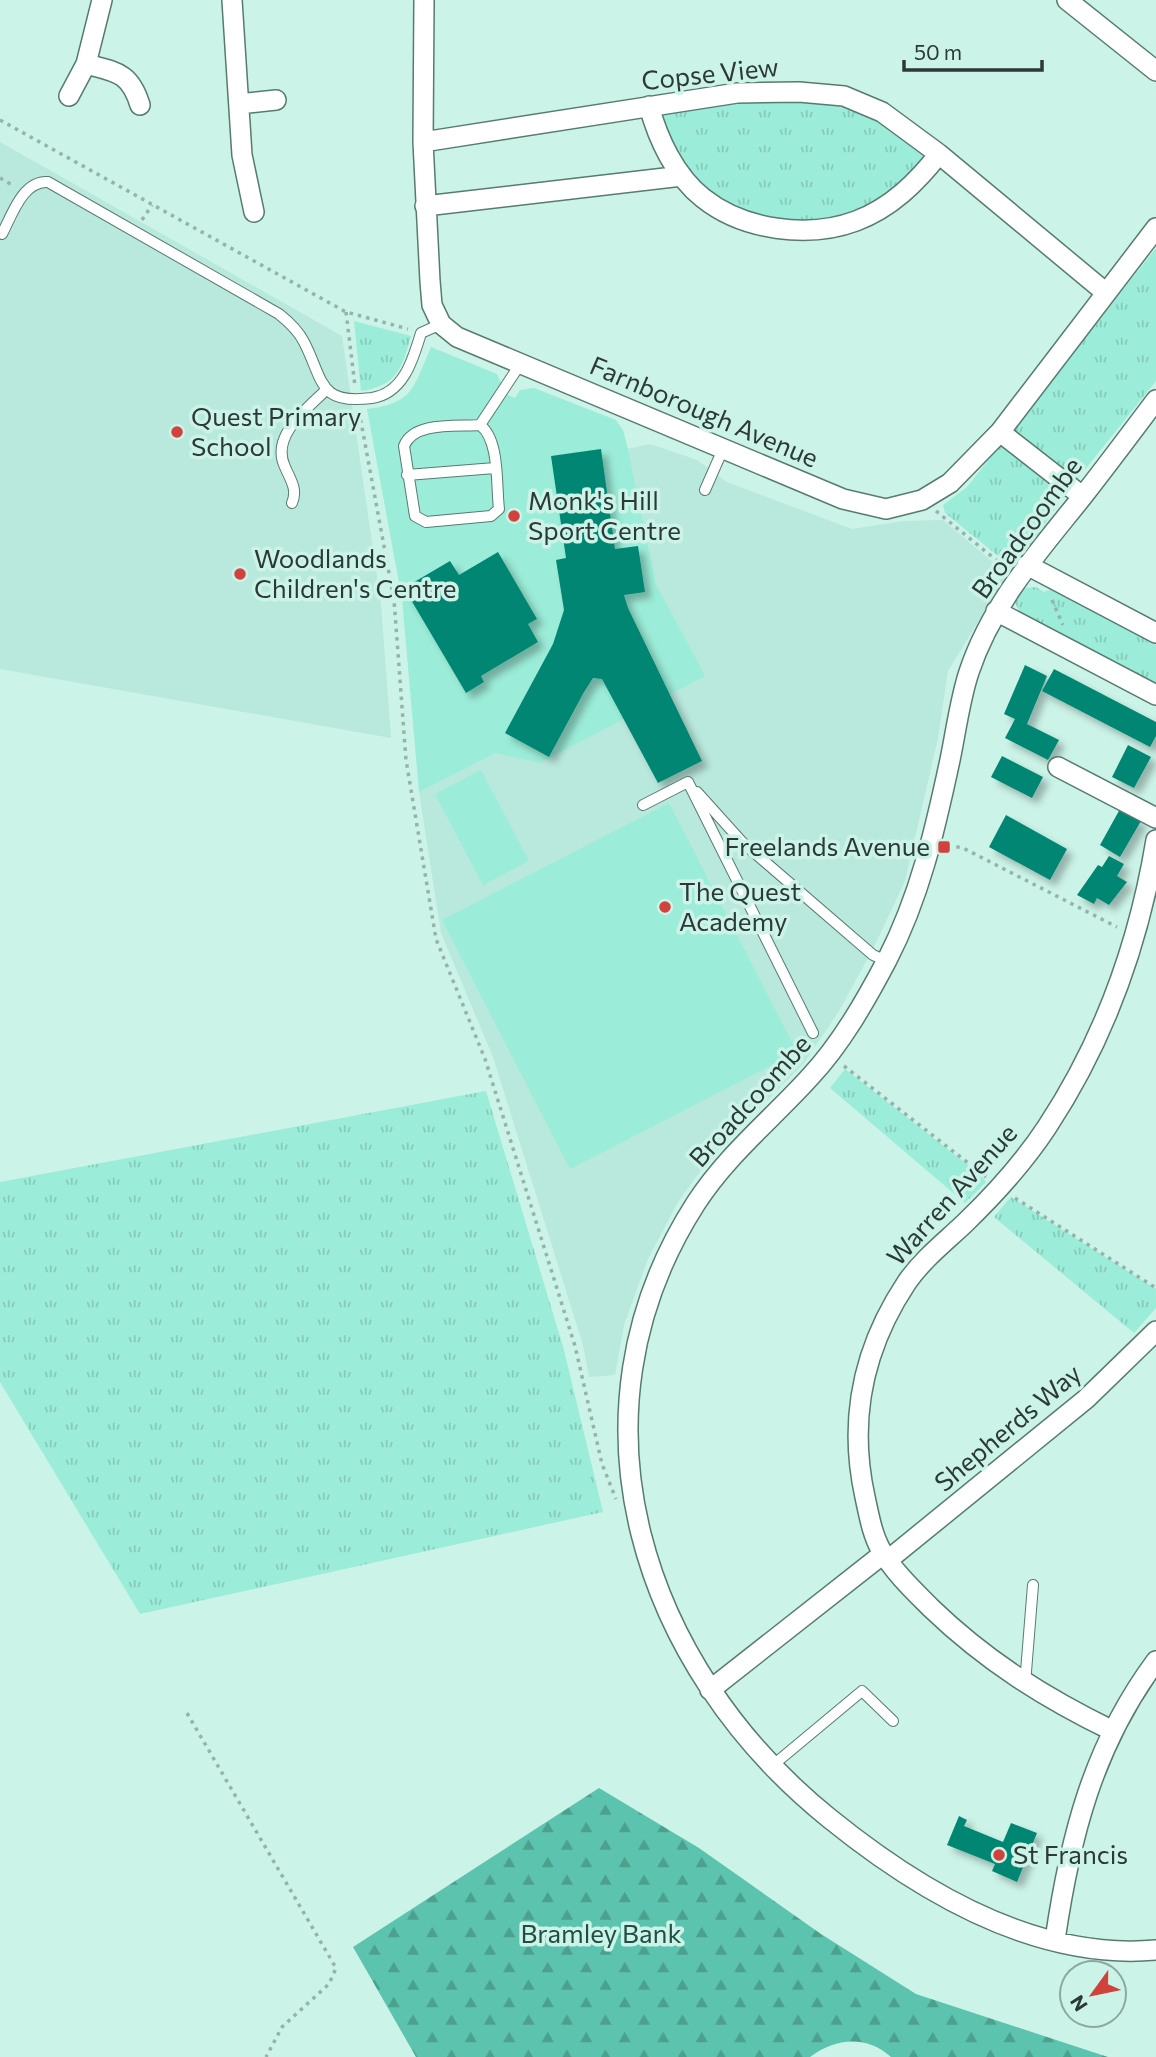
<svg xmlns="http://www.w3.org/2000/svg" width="1156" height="2057" viewBox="0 0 1156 2057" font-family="Commissioner,sans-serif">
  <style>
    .built { fill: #b9e8dc }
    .grass { fill: url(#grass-tufts) }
    .forest { fill: url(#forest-firs) }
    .pitch { fill: #9becd8 }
    .building { fill: #008672; filter: url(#shadow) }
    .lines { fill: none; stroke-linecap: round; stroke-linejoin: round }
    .lane-casing { stroke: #577b71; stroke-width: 12 }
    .street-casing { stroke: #577b71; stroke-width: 22 }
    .path { stroke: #95b3ab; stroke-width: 3.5; stroke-dasharray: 3.5 5; stroke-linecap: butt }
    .lane { stroke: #fff; stroke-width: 10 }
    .street { stroke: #fff; stroke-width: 19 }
    .poi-dot { fill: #d1423c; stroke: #ccf3e8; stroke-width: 2.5 }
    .labels { text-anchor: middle; stroke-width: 7; stroke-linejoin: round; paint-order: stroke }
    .street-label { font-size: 26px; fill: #2b3a36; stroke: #ccf3e8 }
    .poi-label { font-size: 26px; fill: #2b3a36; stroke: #ccf3e8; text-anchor: start }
    .park-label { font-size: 26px; fill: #214e44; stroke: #ccf3e8 }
  </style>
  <defs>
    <pattern id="grass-tufts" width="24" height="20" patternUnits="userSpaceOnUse" patternTransform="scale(1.75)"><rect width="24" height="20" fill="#9becd8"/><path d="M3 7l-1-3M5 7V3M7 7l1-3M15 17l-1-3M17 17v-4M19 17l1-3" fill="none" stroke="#86cbba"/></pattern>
    <pattern id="forest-firs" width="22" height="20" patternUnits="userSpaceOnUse" patternTransform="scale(1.75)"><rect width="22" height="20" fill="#5cc4ae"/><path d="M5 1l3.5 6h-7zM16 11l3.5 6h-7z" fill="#4ca08e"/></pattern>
    <filter id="shadow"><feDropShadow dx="6" dy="6" stdDeviation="3.5" flood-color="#0004"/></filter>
  </defs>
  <rect width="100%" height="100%" fill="#ccf3e8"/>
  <path class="built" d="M0,142l342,194 39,268 10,134 -391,-69z
    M650,444l47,16 30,22 125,47 51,-8 40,-1 64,54 -59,97 -10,67 -33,143 -32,68 -34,62 -35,52 -95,96 -31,43 -30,57 -24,66 -9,50 -26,2 -6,-32 -90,-288 -52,-124 -22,-141 77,-39 44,9 164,-86 -48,-92 -28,-135z"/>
  <path class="grass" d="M844,96l95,58 -48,48 -102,29 -86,-33 -54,-92z
    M1156,248v133l-85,106 -58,81 -68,-55 -2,-8 24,-18z
    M354,321l57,15c-9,32 -14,50 -50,55z
    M1036,587l8,5 8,-3 104,56v42l-134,-71 -8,-15 10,-13z
    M845,1069l136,106 5,7 -21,21 -135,-115z
    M486,1091l78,259 39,162 -463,102 -140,-232v-200z
    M1011,1197l145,92v19l-22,25 -140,-116z"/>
  <path class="forest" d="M599,1788l100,60 122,86 95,60 192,63h-217c-25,-22 -55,-19 -81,0h-394l-63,-110z"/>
  <path class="pitch" d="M431,347l66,27 4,9 -3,8 17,7 5,-8 14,-2 82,32 7,10 5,19 28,135 49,92 -165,87 -44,-10 -77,39 -17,-193 -35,-190c48,-6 46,-22 64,-62z
    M481,770l48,91 -46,24 -48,-91z
    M669,803l128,249 -227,117 -128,-249z"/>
  <path class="building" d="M601,449l14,100 23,-3 7,46 -21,3 4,13 74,153 -44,22 -56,-104 -9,-1 -9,14 -35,65 -44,-24 48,-89 11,-34 -8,-50 10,-2 -15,-102z
    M498,552l39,67 -9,5 10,18 -57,34 3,6 -18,11 -62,-105 46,-27 9,14z
    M1025,665l22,11 -20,48 32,16 -11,20 -43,-22 10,-19 -11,-5z
    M1054,669l102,53v14l-6,11 -108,-56z
    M1128,745l23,12 -17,31 -22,-11z
    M1002,756l41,21 -11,21 -41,-21z
    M1120,809l21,12 -21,36 -20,-12z
    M1006,815l61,34 -17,31 -61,-33z
    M1109,856l15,8 -7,12 10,6 -18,23 -12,-7 -3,6 -17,-9 21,-30 4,2z
    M959,1816l8,4 -3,6 39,16 8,-19 26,10 -20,49 -25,-11 3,-7 -48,-19z"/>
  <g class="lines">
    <g class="lane-casing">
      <path id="lane" d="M2,234c10,-19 21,-54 46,-52l231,132c10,8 19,16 25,28 20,39 14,63 68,56 32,-5 41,-39 49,-65l20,-9
        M480,425c20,15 16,60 19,84l-8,7 -65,6 -11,-6 -11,-70c10,-25 53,-19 76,-21z
        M480,425l41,-62
        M407,475l88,-7
        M705,490l18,-41
        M292,503c6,-14 -2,-24 -7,-36 -15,-31 22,-58 41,-77
        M697,792l45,50 131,113 14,6
        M643,805l45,-23 125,251
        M1025,1684l8,-99
        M772,1766l90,-75 31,30"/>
    </g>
    <g class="street-casing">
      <path id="street" d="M232,0l10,155 12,57
        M424,0l-1,142 7,139 2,24 9,19 16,13 386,162 43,10 36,-9 28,-17 50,-51 156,-204
        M1067,0l89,71
        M86,64c30,8 44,8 54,41
        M69,96l17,-32 16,-64
        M239,104l37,-4
        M649,106c9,33 26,70 54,92 40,32 105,41 153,23 35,-13 61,-39 83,-67
        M423,142l314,-49 62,-1 45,4 38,16 57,42 166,138
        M425,206l257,-30
        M1156,400c-24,32 -48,64 -73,96 -44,55 -91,107 -114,176 -9,27 -13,59 -19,88 -15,70 -30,136 -63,200 -21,40 -46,84 -77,117 -39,43 -82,77 -114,126 -137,213 -54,464 133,615 90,73 206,143 327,132
        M1000,432l82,64
        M1027,565l129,68
        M996,611l160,84
        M1058,767l98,51
        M888,1560l198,-161 70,-68
        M710,1690l173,-136
        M1113,1731c-68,-33 -127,-70 -182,-123 -18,-18 -37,-36 -50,-58 -9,-16 -12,-35 -16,-53 -17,-77 -2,-149 42,-215 16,-23 38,-40 58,-59 30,-29 59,-61 82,-96 58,-88 92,-184 109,-287
        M1055,1940c15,-103 38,-194 101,-279"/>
    </g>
    <path class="path" d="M0,120l346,192 62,17
      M0,178l14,8
      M142,220l10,-15
      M346,312l9,74
      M359,411l35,189 12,160 30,179 49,120 90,287 27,118 14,35
      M936,511l70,57
      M1052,600l11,25
      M948,845l15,3 154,79
      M844,1066l142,111
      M1015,1198l141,90
      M187,1713l149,255 -7,16 -47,43 -16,30"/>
    <use href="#lane" class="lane"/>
    <use href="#street" class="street"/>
  </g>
  <g class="poi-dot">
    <circle cx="177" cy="432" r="7"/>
    <circle cx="514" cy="516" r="7"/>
    <circle cx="240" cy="574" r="7"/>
    <rect x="937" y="840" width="14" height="14" rx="3.5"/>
    <circle cx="665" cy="907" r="7"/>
    <circle cx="999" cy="1855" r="7"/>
  </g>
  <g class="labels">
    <g class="street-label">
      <text transform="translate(710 74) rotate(-6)" y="9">Copse View</text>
      <text transform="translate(704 412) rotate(23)" y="9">Farnborough Avenue</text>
      <text transform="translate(1027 528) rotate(-54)" y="9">Broadcoombe</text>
      <text transform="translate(750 1101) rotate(-48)" y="9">Broadcoombe</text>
      <text transform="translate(952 1195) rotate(-48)" y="9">Warren Avenue</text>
      <text transform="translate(1008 1428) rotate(-40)" y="9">Shepherds Way</text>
    </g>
    <g class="poi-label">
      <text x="191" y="426">Quest Primary<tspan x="191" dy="30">School</tspan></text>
      <text x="528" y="510">Monk's Hill<tspan x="528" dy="30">Sport Centre</tspan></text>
      <text x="254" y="568">Woodlands<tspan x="254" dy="30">Children's Centre</tspan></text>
      <text x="930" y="856" text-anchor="end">Freelands Avenue</text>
      <text x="679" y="901">The Quest<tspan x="679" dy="30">Academy</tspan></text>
      <text x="1013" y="1864">St Francis</text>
    </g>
    <g class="park-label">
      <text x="601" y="1943">Bramley Bank</text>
    </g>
  </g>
  <g transform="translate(1093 1994) rotate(237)"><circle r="33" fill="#ccf3e8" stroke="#8ca9a1" stroke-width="2"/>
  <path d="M0-5L12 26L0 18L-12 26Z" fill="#d1423c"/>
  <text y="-10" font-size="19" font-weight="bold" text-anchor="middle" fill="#2b3a36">N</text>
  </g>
  <path d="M904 60v10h138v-10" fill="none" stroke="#2b3a36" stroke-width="3.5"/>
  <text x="914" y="60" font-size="21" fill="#2b3a36" stroke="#ccf3e8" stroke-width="5" paint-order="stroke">50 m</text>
</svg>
